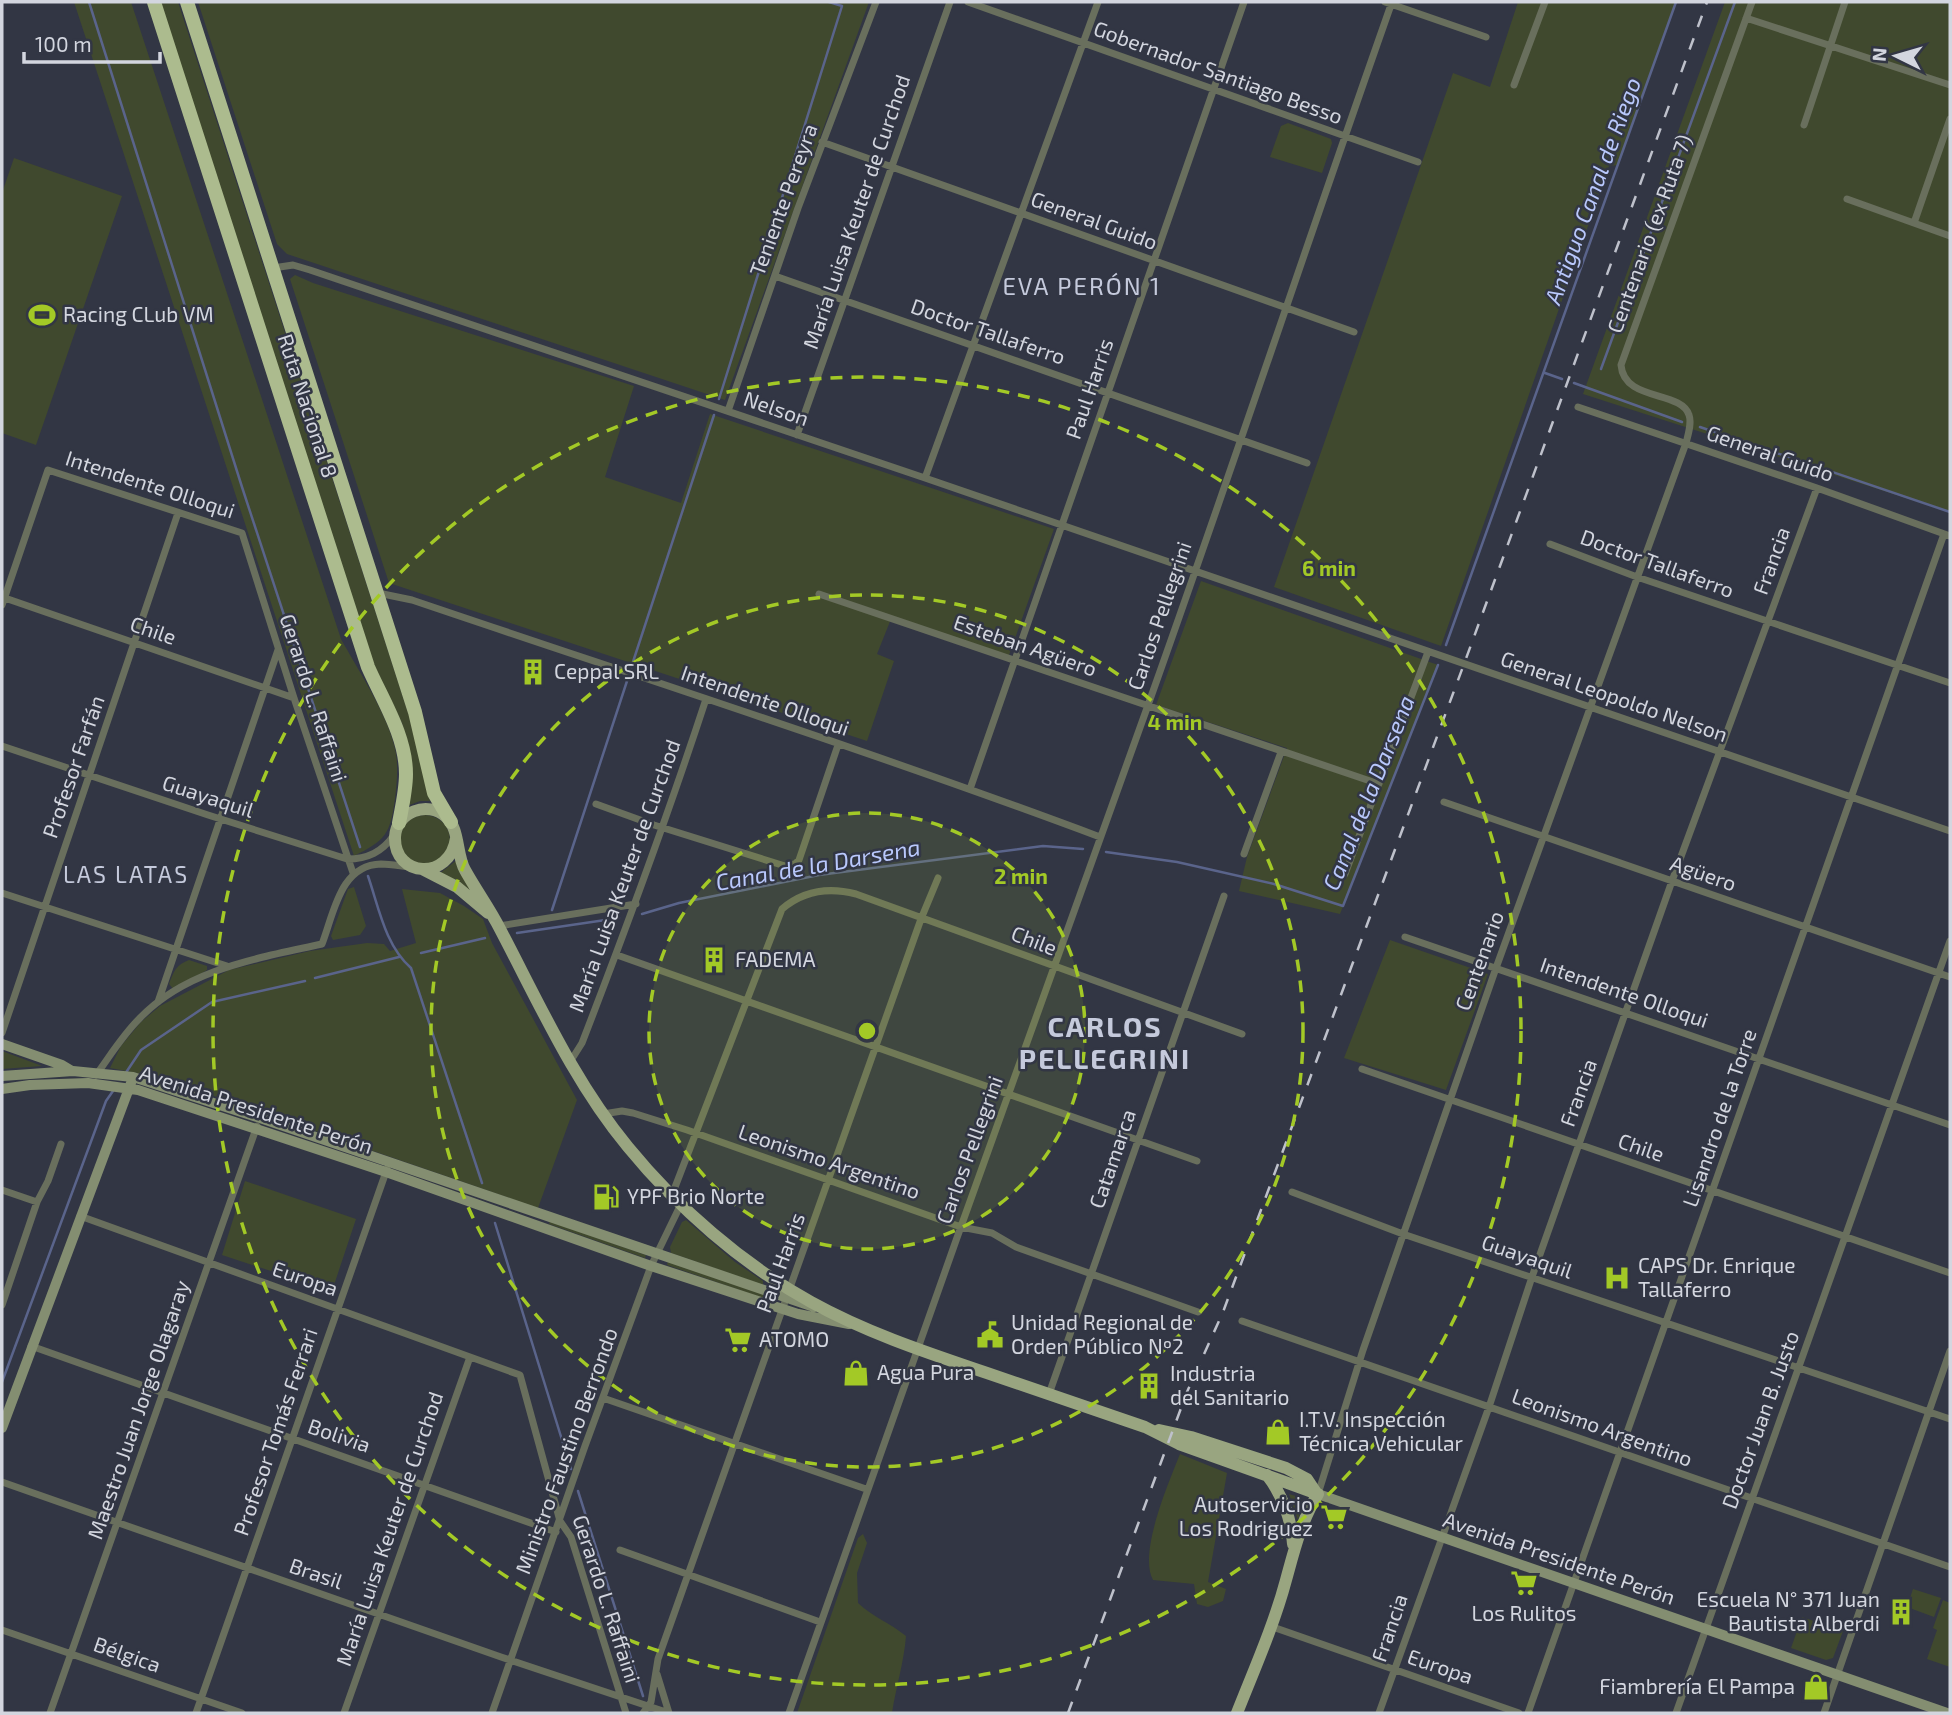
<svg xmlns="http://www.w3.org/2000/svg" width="1952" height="1715" viewBox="0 0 1952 1715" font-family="'Exo 2',sans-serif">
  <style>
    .green { fill: #40492e }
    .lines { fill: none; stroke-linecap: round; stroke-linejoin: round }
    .stream { stroke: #5a648b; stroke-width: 2.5 }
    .street { stroke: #696f5d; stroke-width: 7 }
    .secondary { stroke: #848e71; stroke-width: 10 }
    .primary { stroke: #99a580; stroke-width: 12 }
    .highway { stroke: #acbb8e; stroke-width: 14 }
    .rail { stroke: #bec1cb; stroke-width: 2.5; stroke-dasharray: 12 12; stroke-linecap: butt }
    .ring { fill: none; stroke: #a3c926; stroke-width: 3.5; stroke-dasharray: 12 9 }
    .labels { text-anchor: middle; stroke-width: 5; stroke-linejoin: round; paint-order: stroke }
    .street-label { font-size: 21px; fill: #d3d6df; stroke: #323644 }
    .poi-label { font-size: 21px; fill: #d3d6df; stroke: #323644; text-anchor: start }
    .water-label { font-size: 23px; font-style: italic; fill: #b9c8fc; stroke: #323644 }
    .neighbourhood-label { font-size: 23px; letter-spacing: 2px; fill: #c5cadc; stroke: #323644 }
    .quarter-label { font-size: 24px; letter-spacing: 2px; fill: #c5cadc; stroke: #323644 }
    .district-label { font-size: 28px; font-weight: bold; letter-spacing: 2px; fill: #c5cadc; stroke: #323644 }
    .centre { fill: #a3c926; stroke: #323644; stroke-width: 3.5 }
    .ring-label { font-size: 21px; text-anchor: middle; font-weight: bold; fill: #a3c926; stroke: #323644; stroke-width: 5; stroke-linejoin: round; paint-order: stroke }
  </style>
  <rect width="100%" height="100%" fill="#323644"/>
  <path class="green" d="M74,2h57l210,637c16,29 46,75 53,106 5,17 3,36 1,54 -5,35 -9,41 -41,57z
    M159,2h19l234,723 18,76h-10l-13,5 2,-56 -7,-27 -27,-50z
    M198,2h671l-144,398 -438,-146 -10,-10z
    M1518,2h158l-58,163 -9,1 -168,480 -167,-59 179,-514 37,14z
    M1725,2h225l-1,510 -366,-118z
    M1288,123l43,16 1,4 -10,30 -52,-16 11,-31z
    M14,158l108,38 -86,249 -34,-12v-240z
    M295,275l18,8 321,103 -29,91 76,26 29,-89 344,115 -46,129 -117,-39 -14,35 17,7 -27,80 -478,-158 -99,-304z
    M1201,581l237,84 -98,249 -101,-23 8,-34 40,-109 -131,-43z
    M400 840a25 25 0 1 1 50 0a25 25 0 1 1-50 0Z
    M457,860l25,41 -42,-28z
    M354,887l12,39 -6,9 -27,5 -2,-4 17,-47z
    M402,889l38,4 24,13 19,13 9,24 85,157 -39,108 -379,-131 -49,-9 11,-22 20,-24 19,-16 69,-36 81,-19 57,-8 17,1 6,7 26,-8z
    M1390,940l98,34 -42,116 -102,-32z
    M189,960l18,6v4l-33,20 -5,-6c5,-13 7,-19 20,-24z
    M2,1051l40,15 -40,3z
    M245,1181l111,38 -24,72 -110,-36z
    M686,1220l49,42 28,19v4l-92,-32 -1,-6 12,-25z
    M550,1221l96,34 -1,3 -96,-34z
    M668,1261l108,37 -2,4 -107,-37z
    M1180,1454l47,19 -19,109 18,7 -3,12 -15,6 -11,-3 -3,-20 -41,-4c-15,-27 16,-98 27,-126z
    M1289,1494l10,3 4,5 -5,18z
    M863,1534l4,9 -10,30 1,30c15,14 32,20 48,33 -2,26 -10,51 -14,77h-95l61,-175z
    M1913,1589l28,9 -7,19 -27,-10z
    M1943,1600l7,3v64l-23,-8 10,-29 -4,-2z
    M1802,1617l41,14 -10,27 -7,2 -35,-12z"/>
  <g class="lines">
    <path class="stream" d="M89,2l153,485 118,360
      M1601,369l134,-367
      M1545,373l17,6
      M1574,383l108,39
      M719,399l123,-393 -13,-4
      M1700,427l250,85
      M1446,645l230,-643
      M631,668l83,-253
      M1106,852l71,10 97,22 69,22 95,-241
      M368,876c11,32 17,69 43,92l71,215
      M552,910l76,-232
      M642,914l37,-11 140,-28 224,-29 40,3
      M517,933l102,-15
      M421,953l64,-15
      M315,978l84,-21
      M125,1074l16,-24 71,-48 93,-21
      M495,1223l76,246
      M2,1382l104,-281 7,-10
      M578,1491l65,205"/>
    <path class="street" d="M968,2l450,160
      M1385,2l101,35
      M1746,18l204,67
      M1514,85l31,-83
      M1804,125l41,-123
      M822,142l532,190
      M1847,199l103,37
      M1914,223l36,-104
      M273,268l20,-3 17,5 615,208 1025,353
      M775,276l532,187
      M1578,407l239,81 133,48
      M728,411l70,-203 78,-206
      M797,435l153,-433
      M925,478l173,-476
      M1550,544l87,33 313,106
      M378,593l34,7c230,78 461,152 688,237
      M819,594l560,190
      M2,597l292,101
      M2,605l46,-135 194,63 52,165 59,175
      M2,746l206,69 139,44c21,0 35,-7 47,-24
      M970,789l274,-787
      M1444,802l506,175
      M596,804l58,21 131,41 10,-2 4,-4 39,-115
      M1244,854l37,-102
      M1345,874l83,-222
      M2,893l225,73
      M499,926l137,-22
      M1405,937l545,188
      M617,955l580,206
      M158,1002l120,-352
      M2,1033l176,-520
      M570,1062l12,-19c44,-114 86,-228 124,-344
      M1362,1069l588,204
      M96,1075c14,-19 26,-39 43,-56 47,-50 120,-61 183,-75 12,-31 18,-79 59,-80 9,0 19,2 28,3
      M603,1114l19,-3 11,2 54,17 274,97 31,6 24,14 182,65
      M2,1190l35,12
      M1292,1192l111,42 547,185
      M672,1195l110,-286c21,-18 47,-22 74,-15l386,140
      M80,1216l440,159 40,146 11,16 55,176
      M2,1305l35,-103 11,-21 13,-37
      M1242,1321l708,246
      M31,1346l525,186
      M1049,1394l175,-498
      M603,1398l263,91
      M2,1482l499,175 168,56
      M1318,1494l45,-144 133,-382 190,-525c2,-8 6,-20 3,-28 -8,-25 -65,-13 -68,-50l131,-363
      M620,1550l200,72
      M1270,1626l249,87
      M2,1630l240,83
      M657,1674l12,39
      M50,1713l207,-587
      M196,1713l191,-544
      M344,1713l126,-356
      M492,1713l93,-267 66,-180 30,-62
      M643,1713l8,-11 7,-43 263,-740 17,-41
      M789,1713c117,-336 238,-670 358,-1005 84,-235 162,-471 245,-706
      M1379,1713l110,-306 43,-130 140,-396 145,-393
      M1528,1713l416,-1179
      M1676,1713l274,-772
      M1824,1713l126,-362"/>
    <path class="secondary" d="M2,1044l60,21 10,6
      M2,1076l71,-5 60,6 127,41 554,189
      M2,1089l28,-4 58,-2 50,7 248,82 265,94 147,48 51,10
      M2,1428l129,-345
      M1318,1494l629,219"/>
    <path class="primary" d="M456,838c-6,43 -62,40 -61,-1 1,-25 33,-37 51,-20 14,12 10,37 19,53 11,20 25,39 35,59 39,74 74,153 128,218 50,61 114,117 183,155 56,31 117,51 176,71 53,18 106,36 158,54l34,17 139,50
      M422,869l35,18 31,26
      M1159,1430l32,7 95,31 21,11 10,15
      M1267,1475c15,19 25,46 26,69
      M1237,1713c17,-43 37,-88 49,-133 8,-29 15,-59 32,-86"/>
    <path class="highway" d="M154,2l214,665c15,34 38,69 38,107 0,16 -4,33 -7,49
      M187,2l228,710 19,81 17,29"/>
    <path class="rail" d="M1068,1713l119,-321 36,-80 241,-648 243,-662"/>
  </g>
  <circle cx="867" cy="1031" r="218" fill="#a3c926" fill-opacity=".12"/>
  <g class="ring">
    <circle cx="867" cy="1031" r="218"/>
    <circle cx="867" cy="1031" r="436"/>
    <circle cx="867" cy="1031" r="654"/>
  </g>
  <defs>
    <g id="stadium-bare" transform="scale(2.1)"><path d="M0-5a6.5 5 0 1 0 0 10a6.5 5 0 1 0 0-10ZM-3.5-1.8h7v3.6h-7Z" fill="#a3c926" stroke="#323644" stroke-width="2.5" paint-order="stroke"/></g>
    <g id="building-bare" transform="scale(2.1)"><path d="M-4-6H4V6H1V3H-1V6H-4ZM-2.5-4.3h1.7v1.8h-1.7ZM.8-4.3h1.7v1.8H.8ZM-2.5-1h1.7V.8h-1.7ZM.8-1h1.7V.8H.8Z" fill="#a3c926" stroke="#323644" stroke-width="2.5" paint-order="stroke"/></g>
    <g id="fuel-bare" transform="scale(2.1)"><path d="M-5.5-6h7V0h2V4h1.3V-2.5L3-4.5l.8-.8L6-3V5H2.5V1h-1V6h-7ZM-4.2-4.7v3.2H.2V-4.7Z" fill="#a3c926" stroke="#323644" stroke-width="2.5" paint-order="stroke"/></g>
    <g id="hospital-bare" transform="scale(2.1)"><path d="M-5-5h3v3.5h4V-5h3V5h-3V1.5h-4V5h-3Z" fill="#a3c926" stroke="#323644" stroke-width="2.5" paint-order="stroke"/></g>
    <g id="civic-bare" transform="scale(2.1)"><path d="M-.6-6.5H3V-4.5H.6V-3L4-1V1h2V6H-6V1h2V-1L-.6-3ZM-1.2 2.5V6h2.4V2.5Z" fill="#a3c926" stroke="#323644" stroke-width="2.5" paint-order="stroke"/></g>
    <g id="supermarket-bare" transform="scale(2.1)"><path d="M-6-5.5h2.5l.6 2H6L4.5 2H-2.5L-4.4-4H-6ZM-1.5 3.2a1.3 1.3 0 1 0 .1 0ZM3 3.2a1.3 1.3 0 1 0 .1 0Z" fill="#a3c926" stroke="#323644" stroke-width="2.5" paint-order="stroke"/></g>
    <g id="shop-bare" transform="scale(2.1)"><path d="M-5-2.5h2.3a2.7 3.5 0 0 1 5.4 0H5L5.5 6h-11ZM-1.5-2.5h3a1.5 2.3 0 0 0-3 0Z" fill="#a3c926" stroke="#323644" stroke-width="2.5" paint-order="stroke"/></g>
  </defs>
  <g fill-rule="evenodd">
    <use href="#stadium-bare" x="42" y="315"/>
    <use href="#building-bare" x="533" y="672"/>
    <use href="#building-bare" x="714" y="960"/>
    <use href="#fuel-bare" x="606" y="1197"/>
    <use href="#hospital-bare" x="1617" y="1278"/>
    <use href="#civic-bare" x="990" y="1335"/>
    <use href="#supermarket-bare" x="738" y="1340"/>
    <use href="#shop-bare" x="856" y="1373"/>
    <use href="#building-bare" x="1149" y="1386"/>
    <use href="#shop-bare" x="1278" y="1432"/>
    <use href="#supermarket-bare" x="1334" y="1517"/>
    <use href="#supermarket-bare" x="1524" y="1583"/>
    <use href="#building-bare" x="1901" y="1612"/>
    <use href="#shop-bare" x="1816" y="1687"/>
  </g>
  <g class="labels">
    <g class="street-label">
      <text transform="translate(1218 73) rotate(20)" y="7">Gobernador Santiago Besso</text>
      <text transform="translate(784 200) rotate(-70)" y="7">Teniente Pereyra</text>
      <text transform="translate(857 212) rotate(-71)" y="7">María Luisa Keuter de Curchod</text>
      <text transform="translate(1094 221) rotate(20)" y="7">General Guido</text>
      <text transform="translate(1650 234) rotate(-70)" y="7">Centenario (ex Ruta 7)</text>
      <text transform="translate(988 332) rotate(19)" y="7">Doctor Tallaferro</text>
      <text transform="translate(1090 389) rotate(-71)" y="7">Paul Harris</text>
      <text transform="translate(307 406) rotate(72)" y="7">Ruta Nacional 8</text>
      <text transform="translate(776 409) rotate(19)" y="7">Nelson</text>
      <text transform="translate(1770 454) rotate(19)" y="7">General Guido</text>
      <text transform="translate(150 485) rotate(18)" y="7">Intendente Olloqui</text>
      <text transform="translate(1772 561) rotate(-70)" y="7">Francia</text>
      <text transform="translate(1657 564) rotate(20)" y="7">Doctor Tallaferro</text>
      <text transform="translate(1160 616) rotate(-71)" y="7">Carlos Pellegrini</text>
      <text transform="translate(153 631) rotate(19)" y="7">Chile</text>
      <text transform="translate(1025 646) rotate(19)" y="7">Esteban Agüero</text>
      <text transform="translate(1614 697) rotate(19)" y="7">General Leopoldo Nelson</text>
      <text transform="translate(313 698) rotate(72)" y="7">Gerardo L. Raffaini</text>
      <text transform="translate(765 701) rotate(19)" y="7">Intendente Olloqui</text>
      <text transform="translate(74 767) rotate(-71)" y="7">Profesor Farfán</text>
      <text transform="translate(208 797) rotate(18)" y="7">Guayaquil</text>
      <text transform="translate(1703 874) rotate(19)" y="7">Agüero</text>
      <text transform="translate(625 876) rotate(-70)" y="7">María Luisa Keuter de Curchod</text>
      <text transform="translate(1034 941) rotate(21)" y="7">Chile</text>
      <text transform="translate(1480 961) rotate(-70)" y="7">Centenario</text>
      <text transform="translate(1624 993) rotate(19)" y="7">Intendente Olloqui</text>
      <text transform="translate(1579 1093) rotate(-70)" y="7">Francia</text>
      <text transform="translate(256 1110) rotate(18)" y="7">Avenida Presidente Perón</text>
      <text transform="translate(1720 1118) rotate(-71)" y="7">Lisandro de la Torre</text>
      <text transform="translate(1641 1148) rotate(19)" y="7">Chile</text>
      <text transform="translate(970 1150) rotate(-70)" y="7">Carlos Pellegrini</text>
      <text transform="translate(1113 1159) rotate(-71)" y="7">Catamarca</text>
      <text transform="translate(829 1162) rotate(19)" y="7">Leonismo Argentino</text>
      <text transform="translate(1527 1257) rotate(19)" y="7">Guayaquil</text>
      <text transform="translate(781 1263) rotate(-70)" y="7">Paul Harris</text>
      <text transform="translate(305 1279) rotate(19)" y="7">Europa</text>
      <text transform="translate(139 1410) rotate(-71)" y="7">Maestro Juan Jorge Olagaray</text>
      <text transform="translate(1761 1420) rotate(-70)" y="7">Doctor Juan B. Justo</text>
      <text transform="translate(1602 1428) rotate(20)" y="7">Leonismo Argentino</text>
      <text transform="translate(276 1432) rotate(-71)" y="7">Profesor Tomás Ferrari</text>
      <text transform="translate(339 1436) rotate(19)" y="7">Bolivia</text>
      <text transform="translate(567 1451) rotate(-70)" y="7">Ministro Faustino Berrondo</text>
      <text transform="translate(390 1529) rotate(-71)" y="7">María Luisa Keuter de Curchod</text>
      <text transform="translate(1559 1559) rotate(19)" y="7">Avenida Presidente Perón</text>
      <text transform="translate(316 1574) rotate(19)" y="7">Brasil</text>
      <text transform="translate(606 1599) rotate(72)" y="7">Gerardo L. Raffaini</text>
      <text transform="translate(1390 1628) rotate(-71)" y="7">Francia</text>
      <text transform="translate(127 1655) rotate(19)" y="7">Bélgica</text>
      <text transform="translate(1440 1667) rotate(19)" y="7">Europa</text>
    </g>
    <g class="poi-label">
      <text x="63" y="322">Racing CLub VM</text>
      <text x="554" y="679">Ceppal SRL</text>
      <text x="735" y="967">FADEMA</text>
      <text x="627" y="1204">YPF Brio Norte</text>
      <text x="1638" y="1273">CAPS Dr. Enrique<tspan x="1638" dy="24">Tallaferro</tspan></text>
      <text x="1011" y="1330">Unidad Regional de<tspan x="1011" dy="24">Orden Público Nº2</tspan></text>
      <text x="759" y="1347">ATOMO</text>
      <text x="877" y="1380">Agua Pura</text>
      <text x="1170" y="1381">Industria<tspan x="1170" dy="24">del Sanitario</tspan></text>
      <text x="1299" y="1427">I.T.V. Inspección<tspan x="1299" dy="24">Técnica Vehicular</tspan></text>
      <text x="1313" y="1512" text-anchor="end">Autoservicio<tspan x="1313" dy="24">Los Rodriguez</tspan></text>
      <text x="1880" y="1607" text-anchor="end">Escuela N° 371 Juan<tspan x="1880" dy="24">Bautista Alberdi</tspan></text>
      <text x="1524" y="1621" text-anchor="middle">Los Rulitos</text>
      <text x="1795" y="1694" text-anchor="end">Fiambrería El Pampa</text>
    </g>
    <g class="water-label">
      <text transform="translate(1593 191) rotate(-70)" y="8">Antiguo Canal de Riego</text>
      <text transform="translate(1369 793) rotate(-68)" y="8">Canal de la Darsena</text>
      <text transform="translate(818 865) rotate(-10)" y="8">Canal de la Darsena</text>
    </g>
    <g class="neighbourhood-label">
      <text x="126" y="883">LAS LATAS</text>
    </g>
    <g class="quarter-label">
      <text x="1082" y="295">EVA PERÓN 1</text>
    </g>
    <g class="district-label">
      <text x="1105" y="1037">CARLOS<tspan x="1105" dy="32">PELLEGRINI</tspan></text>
    </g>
  </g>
  <circle cx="867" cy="1031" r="10" class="centre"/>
  <g class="ring-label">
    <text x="1329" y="576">6 min</text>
    <text x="1175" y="730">4 min</text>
    <text x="1021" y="884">2 min</text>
  </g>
  <rect width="1952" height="1715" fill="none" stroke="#d3d6df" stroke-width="7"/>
  <g transform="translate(1896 56) rotate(275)" stroke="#323644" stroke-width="5" paint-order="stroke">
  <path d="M0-5L12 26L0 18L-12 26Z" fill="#d3d6df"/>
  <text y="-10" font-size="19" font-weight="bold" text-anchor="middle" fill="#d3d6df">N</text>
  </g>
  <path d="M24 52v10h136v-10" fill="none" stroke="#d3d6df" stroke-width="3.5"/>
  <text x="35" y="52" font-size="21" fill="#d3d6df" stroke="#323644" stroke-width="5" paint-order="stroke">100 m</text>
</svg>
